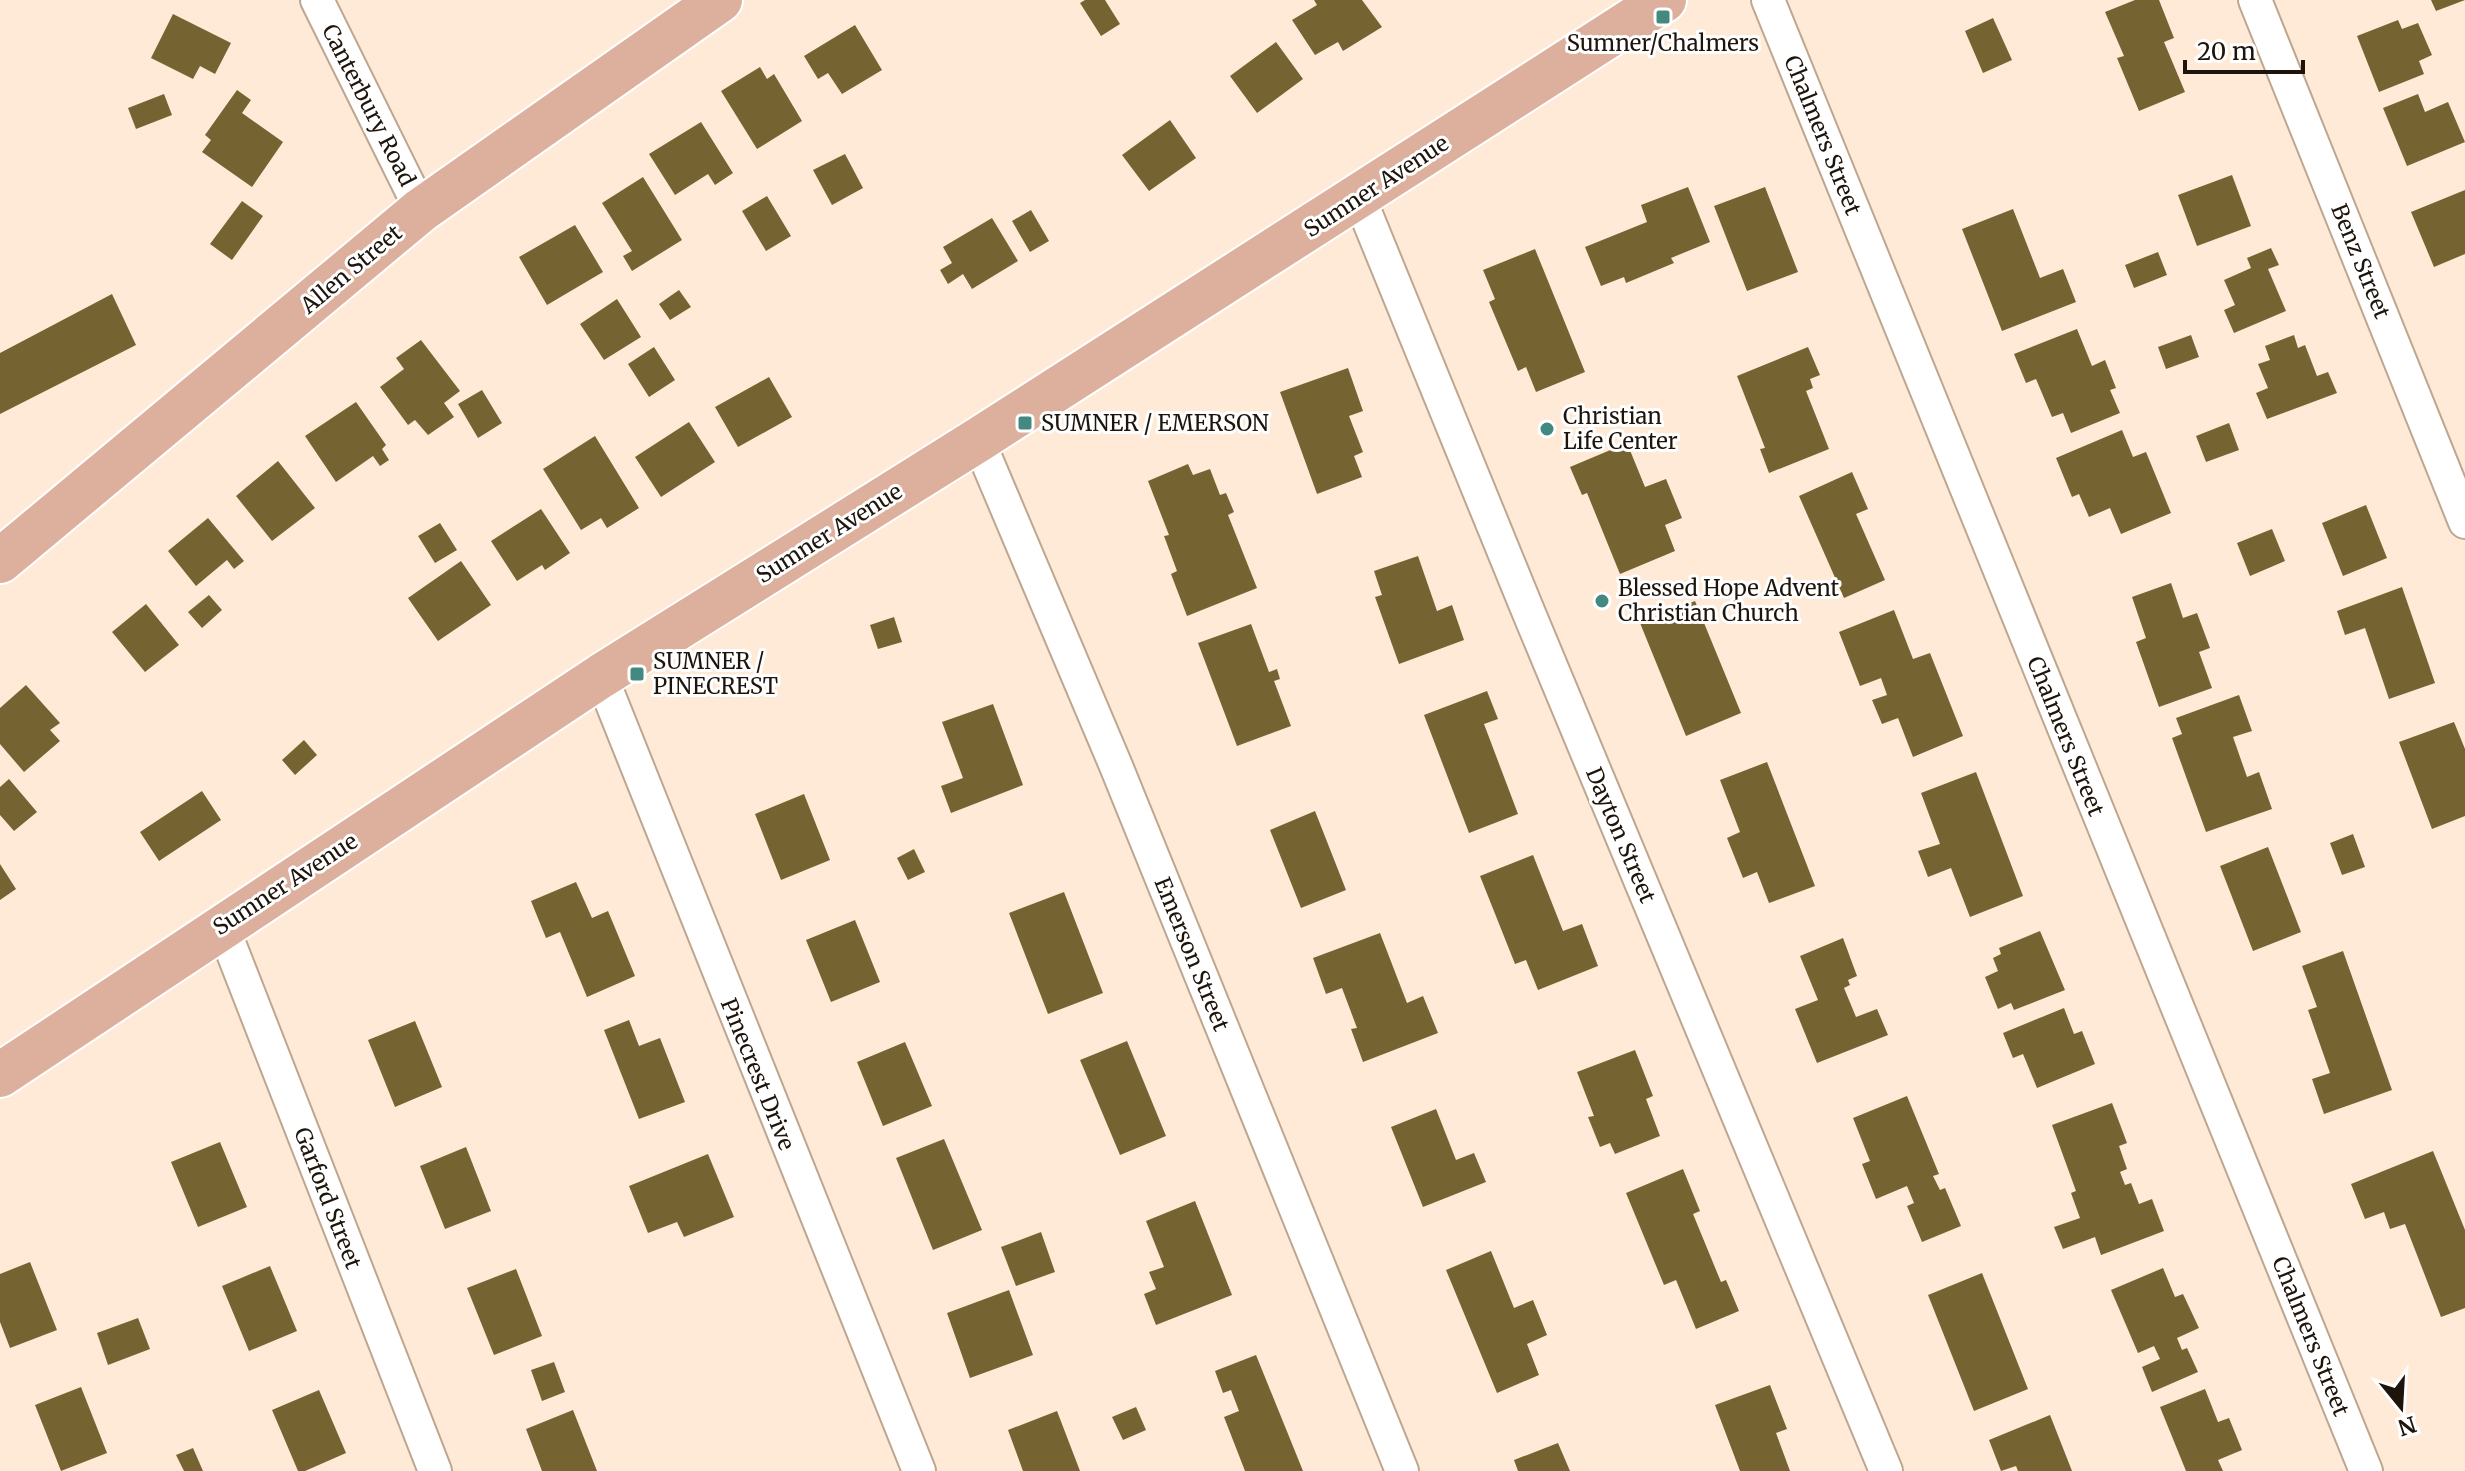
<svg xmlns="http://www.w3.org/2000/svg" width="2465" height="1471" viewBox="0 0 2465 1471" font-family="Merriweather,serif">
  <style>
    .building { fill: #766332 }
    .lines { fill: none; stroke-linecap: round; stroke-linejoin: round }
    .minor-casing { stroke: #bea68f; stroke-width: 36 }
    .primary-casing { stroke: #fff; stroke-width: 48 }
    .minor { stroke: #fff; stroke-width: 32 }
    .primary { stroke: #ddb09e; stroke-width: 44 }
    .poi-dot { fill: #448980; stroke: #fff; stroke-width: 3 }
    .labels { text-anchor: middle; stroke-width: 6; stroke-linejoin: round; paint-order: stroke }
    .poi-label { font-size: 22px; fill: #1d140c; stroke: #fff; text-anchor: start }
    .street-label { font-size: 22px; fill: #1d140c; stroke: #fff }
  </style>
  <rect width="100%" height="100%" fill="#ffead7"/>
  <path class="building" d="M1085,0h20l15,24 -19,12 -21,-33z
    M1314,0h48l20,27 -39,24 -5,-9 -23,13 -23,-35 25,-15z
    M2135,0h24l15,38 -10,4 21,50 -46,19 -22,-53 7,-2 -19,-44z
    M2431,0h34l-29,11z
    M173,14l58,29 -16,31 -15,-8 -7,13 -42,-21z
    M1993,18l19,42 -29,13 -18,-42z
    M2398,20l4,9 16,-6 14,32 -13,6 5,13 -45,18 -22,-56z
    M855,25l27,45 -40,24 -14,-21 -10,6 -14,-23z
    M1276,42l27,37 -46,34 -27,-37z
    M760,67l7,12 7,-5 28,47 -45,28 -36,-58z
    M237,90l14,10 -9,13 41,29 -31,45 -50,-35 9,-12 -6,-5z
    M164,94l8,21 -36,14 -8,-21z
    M2418,94l7,18 23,-10 17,40 -58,24 -24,-58z
    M1170,120l26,38 -47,33 -27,-36z
    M701,122l32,51 -18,12 -7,-11 -33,21 -26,-41z
    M845,154l18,34 -31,17 -19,-35z
    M2232,175l19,51 -54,20 -19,-51z
    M643,177l39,63 -50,31 -9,-15 9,-5 -30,-48z
    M1688,187l22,55 -39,16 3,5 -48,20 -2,-6 -23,9 -16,-39 62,-25 -6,-17z
    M1765,187l33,85 -51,19 -33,-85z
    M2465,190v64l-31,13 -23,-55z
    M767,196l24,40 -25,15 -24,-40z
    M242,201l21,15 -31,44 -22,-16z
    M2013,209l27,69 23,-9 13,33 -74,29 -40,-102z
    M1031,210l18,31 -19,11 -18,-31z
    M992,218l26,43 -46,28 -9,-15 -15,10 -8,-14 12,-7 -9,-16z
    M575,225l28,47 -56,33 -28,-48z
    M2271,248l8,17 -11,4 18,42 -52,22 -10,-23 11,-5 -11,-25 27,-12 -4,-10z
    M1535,249l50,123 -49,20 -10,-25 -8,4 -29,-69 6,-3 -12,-29z
    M2158,252l9,23 -33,13 -9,-23z
    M679,290l12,17 -21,13 -11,-16z
    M112,294l24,51 -136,69v-61z
    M617,299l24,38 -37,23 -24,-36z
    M2077,329l15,37 13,-6 11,28 -6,2 10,23 -49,20 -8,-20 -11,4 -16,-38 -10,4 -12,-29z
    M2191,335l8,22 -33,12 -8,-22z
    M2294,335l4,13 7,-3 12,31 11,-4 9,21 -70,26 -11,-26 12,-5 -10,-24 12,-4 -5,-14z
    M421,340l39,51 -16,12 10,14 -26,18 -13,-15 -7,5 -28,-38 24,-18 -8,-11z
    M654,347l21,33 -26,17 -21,-33z
    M1808,347l12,28 -10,4 3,9 -7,3 23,58 -60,24 -9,-24 5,-1 -28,-72z
    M1348,368l15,43 -14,5 14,36 -9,4 8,21 -45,17 -37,-102z
    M769,377l23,40 -54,30 -23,-40z
    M482,390l20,33 -24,15 -20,-34z
    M356,402l30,43 -4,4 7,11 -9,6 -7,-10 -37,26 -31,-46z
    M689,422l26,40 -54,35 -26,-40z
    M2229,423l10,27 -33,12 -10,-26z
    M2122,430l11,27 13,-5 25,61 -50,21 -11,-26 -21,9 -10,-23 -7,3 -16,-39z
    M595,436l44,72 -32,20 -6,-10 -20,12 -38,-61z
    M1627,443l18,44 21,-8 16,39 -17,7 10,26 -55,23 -33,-81 -5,2 -12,-28z
    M278,461l37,47 -43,33 -36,-45z
    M1188,464l5,11 17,-6 10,26 6,-2 8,19 -6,3 29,73 -70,28 -16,-42 6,-3 -13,-35 5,-1 -21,-54z
    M1852,472l16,37 -12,5 29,66 -41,18 -45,-102z
    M2366,505l21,53 -44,18 -21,-53z
    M541,509l29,44 -25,17 -3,-5 -25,16 -26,-40z
    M208,518l36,43 -10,8 -7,-9 -31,26 -28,-35z
    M440,523l17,27 -22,13 -17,-27z
    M2272,529l13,32 -35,15 -13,-33z
    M1418,556l19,55 15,-6 12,35 -65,24 -24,-67 7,-2 -8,-24z
    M461,561l30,44 -53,36 -30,-43z
    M2171,583l12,35 14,-5 13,35 -11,4 13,36 -53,19 -23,-65 10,-4 -14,-41z
    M2402,587l33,96 -46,16 -24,-71 -20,7 -8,-24z
    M209,595l13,15 -20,18 -14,-16z
    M1695,601l46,112 -55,23 -46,-113z
    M146,604l33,41 -34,27 -33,-40z
    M1894,610l19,49 17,-6 33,83 -50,21 -15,-39 -16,6 -10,-24 15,-5 -6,-17 -21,8 -21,-54z
    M894,617l8,25 -24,7 -8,-24z
    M1251,624l18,48 8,-3 3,10 -6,2 17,45 -54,20 -39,-103z
    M26,685l34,38 -10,7 10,11 -36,31 -24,-28v-36z
    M1487,691l11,28 -14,5 34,90 -49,19 -45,-118z
    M2239,695l13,36 -19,6 14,40 12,-5 13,37 -66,23 -34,-94 10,-4 -6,-16z
    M993,704l30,81 -72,28 -10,-27 22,-8 -21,-56z
    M2454,722l11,27v67l-33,13 -33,-87z
    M304,740l13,15 -22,20 -13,-15z
    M1767,762l48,124 -46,17 -12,-31 -14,6 -16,-40 13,-6 -20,-52z
    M1976,772l47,124 -53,21 -19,-49 -23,9 -10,-26 22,-7 -19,-51z
    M9,779l28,33 -23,19 -14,-16v-28z
    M202,791l19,29 -62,41 -19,-29z
    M804,794l26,66 -49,20 -26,-66z
    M1315,811l31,79 -45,18 -31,-78z
    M2353,834l12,33 -23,8 -12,-32z
    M2268,847l33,85 -48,19 -33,-85z
    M914,849l11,23 -17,8 -11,-22z
    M1533,855l30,76 19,-7 16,42 -60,24 -12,-30 -11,4 -35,-88z
    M0,864l16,25 -16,11z
    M576,882l16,36 16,-7 27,65 -48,21 -27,-65 -14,6 -15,-37z
    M1064,892l39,101 -55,21 -39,-101z
    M855,920l25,62 -49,20 -25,-62z
    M2040,931l25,59 -51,20 -3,-7 -13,6 -13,-32 13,-6 -5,-13 8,-4 -2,-6z
    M1380,933l27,70 16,-7 15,37 -75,29 -12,-33 6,-1 -15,-40 -16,6 -13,-36z
    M1843,938l14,38 -9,4 2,5 -6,3 12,29 21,-8 11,26 -71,28 -22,-54 23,-9 -18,-44z
    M2343,951l49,139 -68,24 -12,-35 18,-6 -22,-63 9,-3 -15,-41z
    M2064,1008l10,26 8,-3 13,33 -58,24 -14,-34 -10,4 -10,-25z
    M629,1020l10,26 21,-8 25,64 -46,17 -35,-89z
    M415,1021l27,66 -47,20 -27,-67z
    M1127,1041l39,95 -46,19 -40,-95z
    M905,1042l27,64 -49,20 -26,-64z
    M1635,1050l18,46 -7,3 14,37 -45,18 -5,-11 -10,4 -12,-30 6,-1 -17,-44z
    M1907,1096l32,78 -6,2 7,14 5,-2 16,38 -39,16 -15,-36 7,-3 -7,-17 -31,13 -14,-35 8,-3 -17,-43z
    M2112,1103l15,40 -8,3 8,23 -7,3 5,13 6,-2 8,21 13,-5 12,32 -63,24 -6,-18 -32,12 -9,-22 26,-9 -9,-25 5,-2 -24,-66z
    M1436,1109l20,51 18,-7 12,29 -63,25 -32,-80z
    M944,1139l38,91 -49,20 -37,-92z
    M220,1142l27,65 -49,20 -27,-65z
    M466,1147l25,64 -46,18 -25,-63z
    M2433,1151l32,79v78l-24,9 -36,-93 -15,5 -6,-17 -19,7 -14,-35z
    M708,1154l26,63 -50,20 -7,-15 -29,11 -19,-47z
    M1683,1169l17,42 -7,3 28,68 5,-2 13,31 -43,18 -20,-49 -12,5 -38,-92z
    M1195,1201l37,94 -76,30 -12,-31 12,-5 -7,-17 15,-5 -18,-46z
    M1041,1232l14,40 -39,14 -15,-39z
    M1491,1251l23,57 19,-8 14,35 -20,9 12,31 -42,18 -51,-123z
    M30,1262l27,68 -47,18 -10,-26v-48z
    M270,1266l27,65 -48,20 -27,-65z
    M2163,1268l12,29 8,-3 16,34 -22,10 5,12 5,-2 11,24 -46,20 -10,-25 18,-8 -6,-13 -16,7 -27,-63z
    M516,1269l26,67 -48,19 -27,-67z
    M1982,1273l46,116 -54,22 -46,-116z
    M1009,1290l24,65 -63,23 -23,-65z
    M138,1318l12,31 -42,16 -11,-32z
    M1256,1355l47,116h-58l-21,-54 15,-6 -8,-21 -8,3 -8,-22z
    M554,1362l11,30 -23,9 -11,-31z
    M1770,1385l17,44 -11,4 14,38h-50l-25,-66z
    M81,1387l26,66 -46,18 -26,-66z
    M2205,1389l13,33 11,-4 13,32 -24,10 5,11h-37l-26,-64z
    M319,1390l27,63 -41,18h-7l-26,-61z
    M1136,1407l10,23 -23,10 -11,-23z
    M573,1410l24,61h-55l-16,-42z
    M1057,1411l23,60h-57l-15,-41z
    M2050,1415l22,56h-54l-2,-5 -15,5 -12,-31z
    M1558,1443l12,28h-52l-4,-11z
    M193,1448l10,23h-19l-8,-16z"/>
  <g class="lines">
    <g class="minor-casing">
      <path id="minor" d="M317,0l104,210
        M1768,0l598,1471
        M2255,0l210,522
        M1359,197l167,409 360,865
        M978,440l138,326 286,705
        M601,676l318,795
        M222,925l213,546"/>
    </g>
    <g class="primary-casing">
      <path id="primary" d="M0,561l421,-351 299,-210
        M0,1075l601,-399 377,-236 686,-440"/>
    </g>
    <use href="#minor" class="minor"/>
    <use href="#primary" class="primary"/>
  </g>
  <g class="poi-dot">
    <rect x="1655" y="9" width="16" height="16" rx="4"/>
    <rect x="1017" y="415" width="16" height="16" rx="4"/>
    <circle cx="1547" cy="429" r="8"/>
    <circle cx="1602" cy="601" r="8"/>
    <rect x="629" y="666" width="16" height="16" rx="4"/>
  </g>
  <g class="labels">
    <g class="poi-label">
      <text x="1663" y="51" text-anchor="middle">Sumner/Chalmers</text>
      <text x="1563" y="424">Christian<tspan x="1563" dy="25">Life Center</tspan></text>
      <text x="1041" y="431">SUMNER / EMERSON</text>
      <text x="1618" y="596">Blessed Hope Advent<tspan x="1618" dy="25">Christian Church</tspan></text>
      <text x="653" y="669">SUMNER /<tspan x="653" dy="25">PINECREST</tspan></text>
    </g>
    <g class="street-label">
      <text transform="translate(369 105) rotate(63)" y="8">Canterbury Road</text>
      <text transform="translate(1823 135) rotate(68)" y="8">Chalmers Street</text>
      <text transform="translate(1376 186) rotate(-33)" y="8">Sumner Avenue</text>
      <text transform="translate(2361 261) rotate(68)" y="8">Benz Street</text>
      <text transform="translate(351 269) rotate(-40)" y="8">Allen Street</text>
      <text transform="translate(829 533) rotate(-32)" y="8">Sumner Avenue</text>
      <text transform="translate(2066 736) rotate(68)" y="8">Chalmers Street</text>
      <text transform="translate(1621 835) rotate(67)" y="8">Dayton Street</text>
      <text transform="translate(285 884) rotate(-33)" y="8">Sumner Avenue</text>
      <text transform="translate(1192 954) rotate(68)" y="8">Emerson Street</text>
      <text transform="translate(758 1074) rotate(68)" y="8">Pinecrest Drive</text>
      <text transform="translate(328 1198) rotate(69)" y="8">Garford Street</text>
      <text transform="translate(2311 1336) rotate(68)" y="8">Chalmers Street</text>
    </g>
  </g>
  <g transform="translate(2401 1407) rotate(162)" stroke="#ffffff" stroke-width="6" paint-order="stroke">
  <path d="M0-6L14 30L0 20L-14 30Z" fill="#1d140c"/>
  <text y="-12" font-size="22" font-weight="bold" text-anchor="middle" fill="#1d140c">N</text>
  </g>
  <path d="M2185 60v12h118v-12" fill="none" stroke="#1d140c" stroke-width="4"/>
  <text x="2197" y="60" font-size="24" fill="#1d140c" stroke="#ffffff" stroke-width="6" paint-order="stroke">20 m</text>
</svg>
